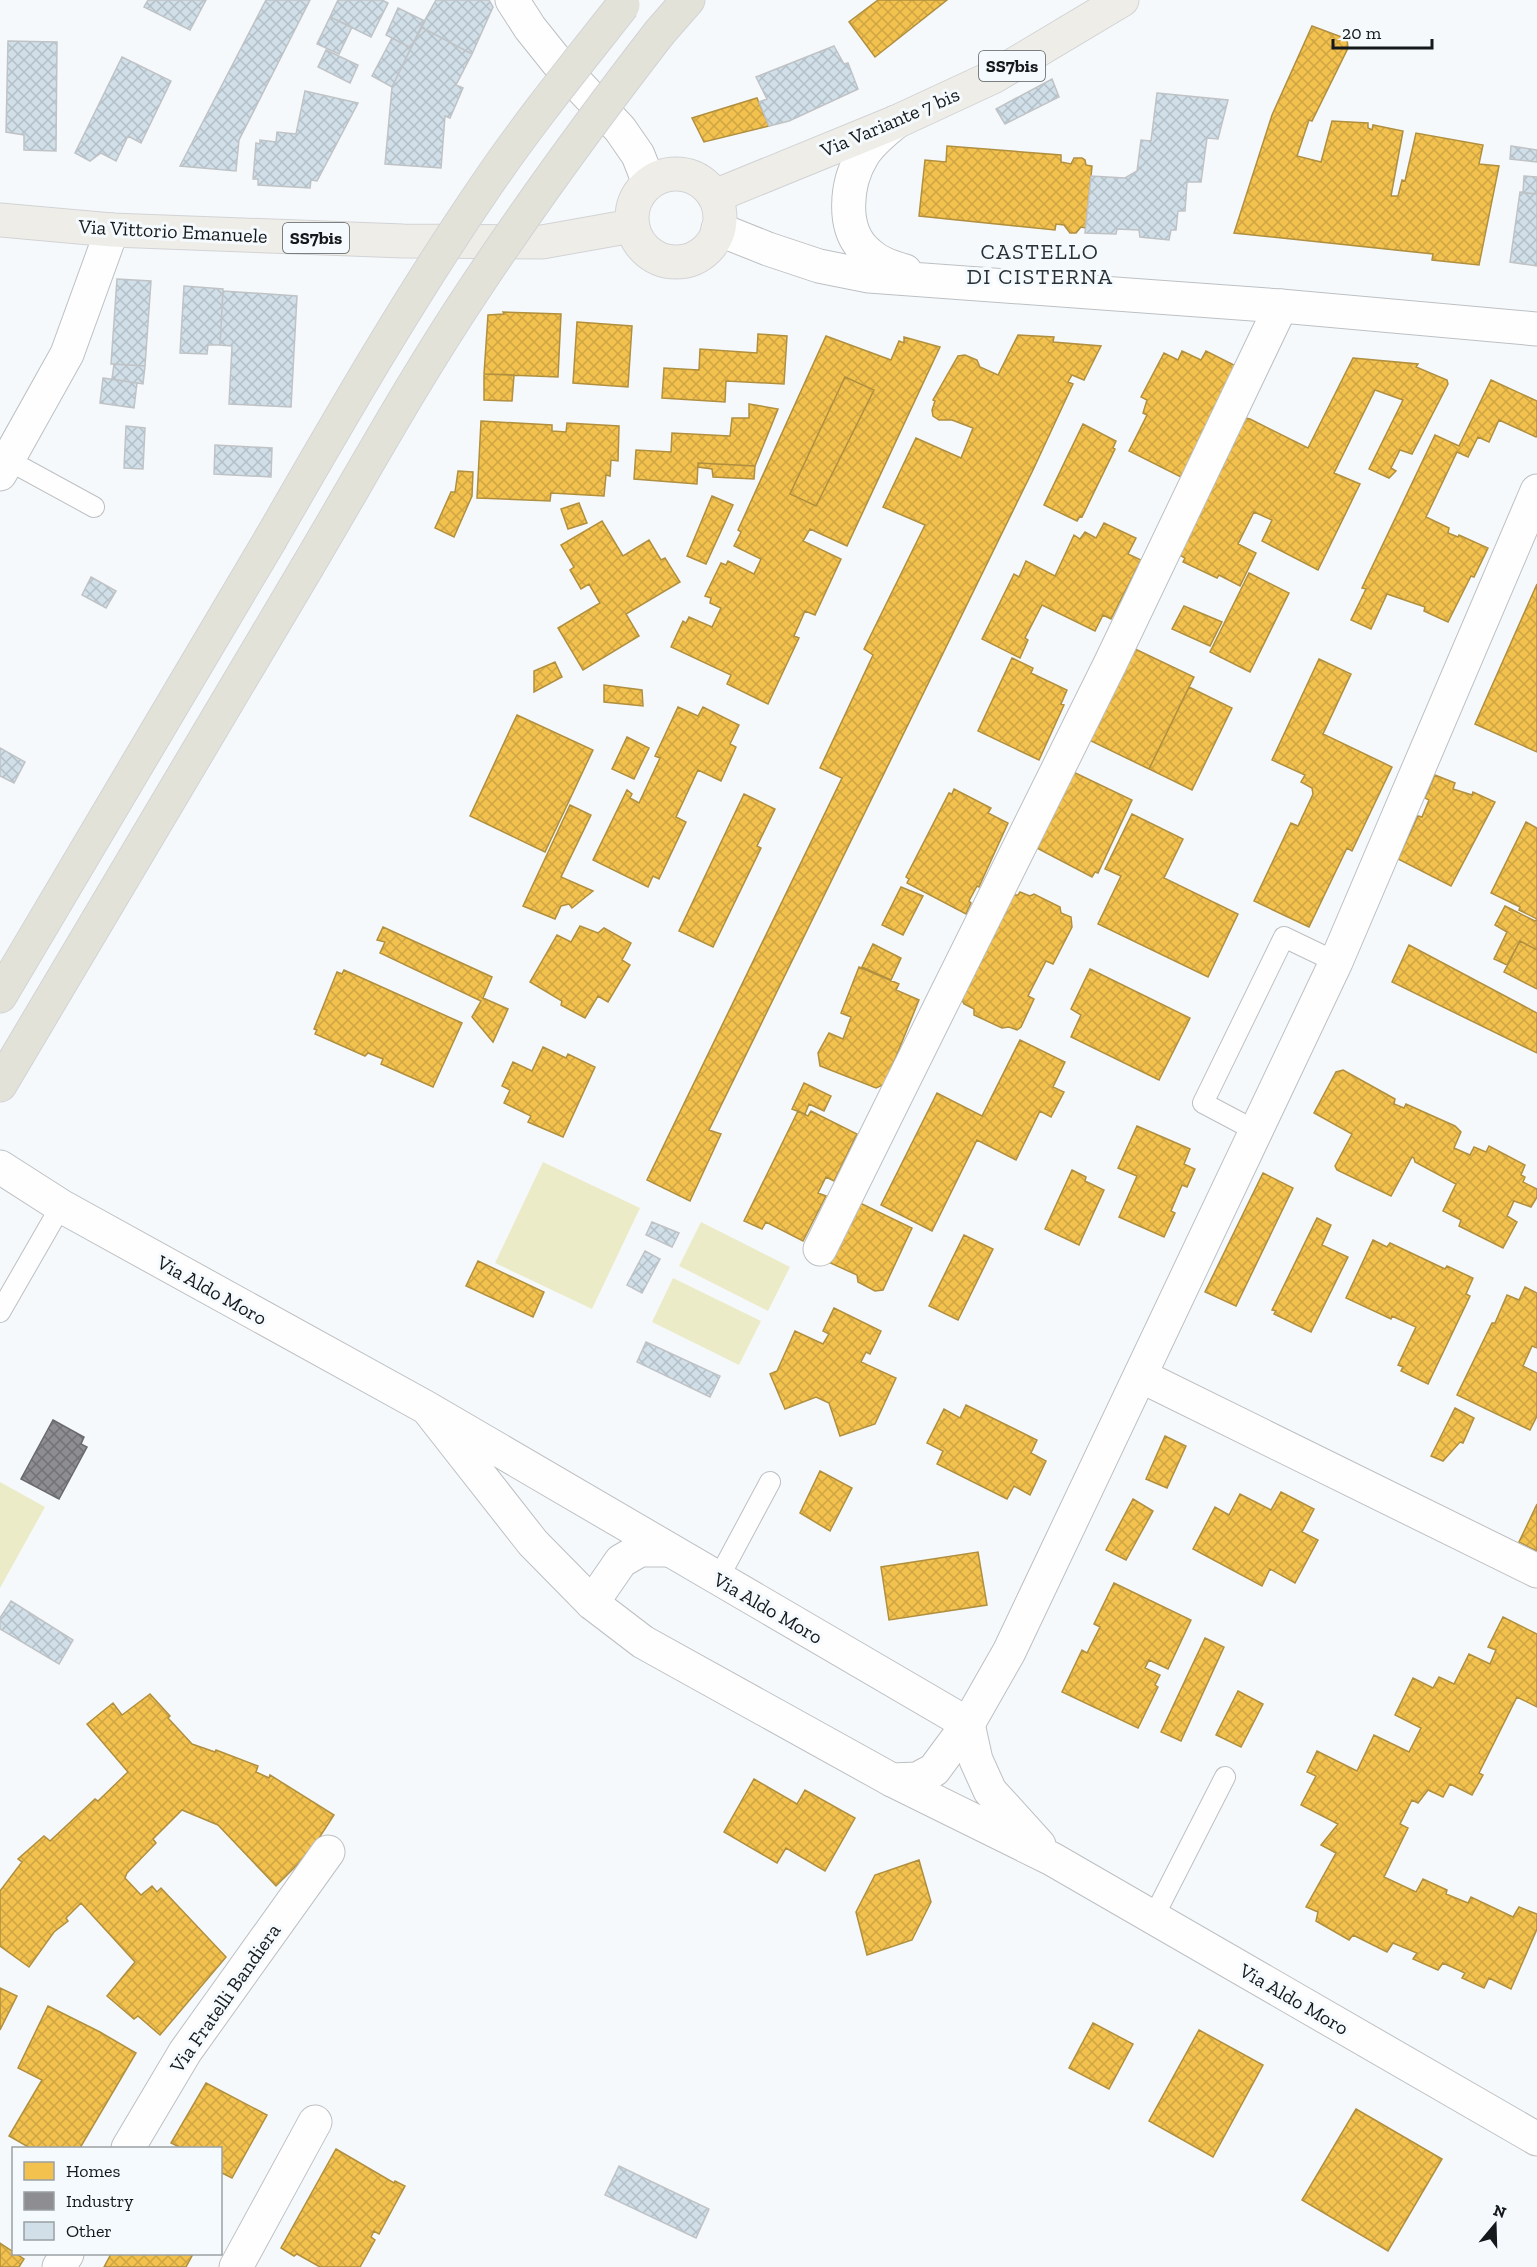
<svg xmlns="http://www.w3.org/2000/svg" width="1537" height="2267" viewBox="0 0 1537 2267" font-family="'Zilla Slab',serif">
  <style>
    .garden { fill: #ecebc8 }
    .homes { fill: url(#homes-cross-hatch); stroke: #b08f3f; stroke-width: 1.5; fill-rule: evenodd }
    .industry { fill: url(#industry-cross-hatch); stroke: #696a6e; stroke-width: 1.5 }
    .building { fill: url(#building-cross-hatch); stroke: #c0c3c5; stroke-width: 1.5 }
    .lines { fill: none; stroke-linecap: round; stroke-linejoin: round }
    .lane-casing { stroke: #bdc0c2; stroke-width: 22 }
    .street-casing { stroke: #bdc0c2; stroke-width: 35 }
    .secondary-casing { stroke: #bdc0c2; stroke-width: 35 }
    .primary-casing { stroke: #d2d3d5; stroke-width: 35 }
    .highway-casing { stroke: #d2d3d5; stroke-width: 35 }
    .lane { stroke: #fefeff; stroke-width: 20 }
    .street { stroke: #fefeff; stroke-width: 33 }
    .secondary { stroke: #fefeff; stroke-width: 33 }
    .primary { stroke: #eeede8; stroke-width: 33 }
    .highway { stroke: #e2e2d9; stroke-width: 33 }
    .highway-bridge-casing { stroke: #d2d3d5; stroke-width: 35; stroke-linecap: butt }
    .highway-bridge { stroke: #e2e2d9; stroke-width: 33 }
    .labels { text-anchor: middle; stroke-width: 6; stroke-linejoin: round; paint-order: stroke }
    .shield { fill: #f4fafe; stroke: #585c5f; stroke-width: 1.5 }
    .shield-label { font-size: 18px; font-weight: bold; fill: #15191b }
    .street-label { font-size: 20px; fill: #15191b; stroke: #f4fafe }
    .quarter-label { font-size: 22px; letter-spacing: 1.5px; fill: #2a3237; stroke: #f4fafe }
  </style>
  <defs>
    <pattern id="homes-cross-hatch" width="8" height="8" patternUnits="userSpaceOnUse" patternTransform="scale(1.5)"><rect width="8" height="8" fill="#f2c14e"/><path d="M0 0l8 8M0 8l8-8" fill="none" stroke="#cfa544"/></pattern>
    <pattern id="industry-cross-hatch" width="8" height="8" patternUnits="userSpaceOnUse" patternTransform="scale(1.5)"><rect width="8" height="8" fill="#8d8d92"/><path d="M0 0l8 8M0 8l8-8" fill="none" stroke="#727276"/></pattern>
    <pattern id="building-cross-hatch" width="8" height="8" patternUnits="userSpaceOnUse" patternTransform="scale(1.5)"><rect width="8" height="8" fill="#d1dfe9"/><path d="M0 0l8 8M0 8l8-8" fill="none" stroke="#b3bfc7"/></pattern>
  </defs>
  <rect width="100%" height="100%" fill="#f6f9fc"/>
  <path class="garden" d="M543,1162l97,46 -48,101 -97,-46z
    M701,1222l89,45 -22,44 -89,-45z
    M673,1278l88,43 -22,44 -87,-43z
    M0,1482l45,25 -45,81z"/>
  <path class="homes" d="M878,0h69l-72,57 -26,-35z
    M1312,26l35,13 1,9 -36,73 -3,-1 -12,36 24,6 11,-41 36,2v5l4,2 1,-5 30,6 -12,65h7l4,-16 3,1 11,-48 67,12 -4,19 20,2 -20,99 -47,-5 1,-6 -199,-21 38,-118z
    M757,98l12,28 -65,16 -12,-24z
    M947,146l114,9v7l10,2 3,-6h8l3,2 1,5 6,1 -6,62 -5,-1 -5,6h-6l-6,-8 -8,-1 -1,6 -136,-14 6,-56 21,2z
    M503,312l58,2 -3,63 -74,-3 4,-59 16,-1z
    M577,322l55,4 -4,61 -55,-4z
    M758,334l29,2 -3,48 -58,-3 -1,21 -63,-4 2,-30 35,2 1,-21 57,4z
    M1018,335l36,2 -1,5 48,4 -17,34 -12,-5 -4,7 5,2 -40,86 -324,660 12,4 -31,67 -43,-21 195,-402 -22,-10 53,-113 -9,-6 61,-124 -42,-18 33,-69 45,20 12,-30 -21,-8h-13l-6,-4 -1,-6 3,-9 -2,-1 25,-44 7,-1 12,5 3,7 18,8z
    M826,336l65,24 8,-19 5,2v-6l36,10 -93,199 -37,-17 -7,12 38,18 -26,56 -10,-4 -11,25 5,2 -31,66 -41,-20 4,-9 -60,-28 12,-26 3,2 3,-6 23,10 9,-19 -11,-5 1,-5 -6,-2 16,-33 5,2 2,-4 26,13 7,-15 -27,-13 7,-14 -3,-2zM845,377l29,13 -58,116 -26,-12z
    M1182,351l19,9 5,-9 30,15 -55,111 -52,-26 18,-36 -4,-2 4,-13 -6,-3 23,-44 14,7z
    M1353,358l65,6 -2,3 31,13 1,4 -36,70 -12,-4 -9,18 5,3 -7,7 -20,-9 34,-69 -28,-10 -41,83 26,11 -42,86 -56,-29 10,-21 -18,-8 -16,32 18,9 -16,33 -21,-11 -2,3 -34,-16 2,-4 -11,-6 67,-135 9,2 58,29z
    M484,374l30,1 -2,26 -28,-1z
    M845,377l29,13 -58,116 -26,-12z
    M1491,380l46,21v34l-1,2 -37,-17 -10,22 -11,-5 -10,20 -11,-5 -31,65 23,11 -1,5 10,4 1,-2 29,13 -14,29 -3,-1 -23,46 -24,-11 1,-4 -38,-13 -16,35 -20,-9 15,-31 -4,-1 73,-153 24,11z
    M749,404l29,5 -23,57 -57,-3 -1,21 -63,-5 2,-29 35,2 1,-19 58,3 2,-18h17z
    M481,421l71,4v6l14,1 1,-9 52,3 -1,35 -7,-1 -1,16 -4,-1 -2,21 -53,-3 -1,8 -73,-3z
    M1083,424l33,17 -3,7 2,1 -33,68 -2,-1 -3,5 -33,-16z
    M698,463l57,3 -1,13 -41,-2 -1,-8 -14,-2z
    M458,471l15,1 -1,24 -18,41 -19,-9 16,-36h4z
    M712,496l21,9 -27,59 -19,-8z
    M579,503l8,20 -19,6 -7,-20z
    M602,521l21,35 26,-16 12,20 4,-2 15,24 -54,32 13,22 -56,34 -25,-42 42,-25 -11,-19 -8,5 -11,-19 4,-3 -13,-22z
    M1104,523l32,15 -8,16 13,6 -30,59 -8,-4 -8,16 -53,-26 -17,33 3,2 -8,18 -38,-19 32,-65 5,3 7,-16 29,15 19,-41 6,4 5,-7 11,6z
    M1249,573l40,20 -39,79 -40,-20z
    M1537,584v168l-62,-28z
    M1184,606l38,16 -12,24 -38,-17z
    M1133,648l61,29 -45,92 -60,-29z
    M1012,658l21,10 -2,5 36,17 -6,14 3,1 -25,55 -61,-29z
    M1319,659l32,15 -28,60 69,33 -40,84 -5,-3 -38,79 -55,-26 37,-78 7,3 15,-32 -1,-6 -11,-6 4,-7 -33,-15z
    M555,662l7,15 -28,15v-21z
    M604,685l38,5 1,16 -39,-4z
    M1189,687l43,21 -40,82 -43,-21z
    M678,707l20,9 5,-9 36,18 -9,19 6,3 -15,34 -23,-11 -22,47 10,5 -27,57 -6,-3 -5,11 -55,-27 34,-70 5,4 -2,4 9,5 21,-45 -5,-2z
    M517,715l76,35 -48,102 -75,-36z
    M627,737l22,11 -15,31 -22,-10z
    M1067,769l65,31 -34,73 -3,-1 -3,5 -61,-32z
    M1435,775l20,8 -2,6 19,6 1,-3 22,10 -44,84 -53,-27 20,-43 4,1 7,-17 -4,-2z
    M954,789l37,19 -3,5 20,10 -29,64 -2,-1 -8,15 2,2 -5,11 -59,-31 2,-4 -3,-2 43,-84 3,1z
    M744,794l31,15 -18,37 4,2 -48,99 -34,-16z
    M570,805l21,10 -30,62 32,14 -21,17 -3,-4 -8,2 -6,13 -32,-13z
    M1132,814l51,25 -19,39 74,36 -30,63 -110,-53 23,-48 -16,-7z
    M1526,822l11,6v91l-18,-9 1,-3 -29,-14z
    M901,887l22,9 -20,39 -21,-10z
    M1020,892l10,4 4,-2 26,13 1,6 10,4 1,10 -19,37 -7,-3 -18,35 6,3 -13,28 -4,3 -8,-3 -7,1 -28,-13v-6l-10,-5 -3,-6 52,-103h5z
    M1505,906l30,15 2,-2v31l-17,-9 -13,24 -13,-6 13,-27 -12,-7z
    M580,926l18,7 6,-5 27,15 -9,17 8,5 -22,37 -10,-6 -13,22 -24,-13 1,-4 -32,-19 27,-47 14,7z
    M383,927l109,50 -9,21 25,11 -15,33 -21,-25 9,-16 -101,-48 5,-11 -8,-2z
    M1520,941l17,9v39l-33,-17z
    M873,944l28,14 -10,22 -29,-13z
    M1409,945l128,68v40l-145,-71z
    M859,967l40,17 -3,6 23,10 -34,84 -9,4 -56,-22 -2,-13 11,-20 14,6 8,-22 -10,-4z
    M1090,969l100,49 -31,62 -88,-43 10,-22 -10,-6z
    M344,970l118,53 -29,64 -52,-23 2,-5 -15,-6 -3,3 -50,-22 2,-4 -3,-1 23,-57 5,2z
    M1020,1040l45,22 -12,25 11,5 -13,25 -11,-6 -24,49 -39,-20 -45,91 -51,-26 56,-112 45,23z
    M543,1047l23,11 2,-4 27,13 -32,70 -35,-15 3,-6 -27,-13 6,-13 -8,-4 11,-24 19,9z
    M1343,1070l52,29 -1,5 10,4 2,-4 49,22 6,6 -7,16 16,7 4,-8 12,5 3,-6 36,19 -4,10 4,2 -2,5 14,7v8l-6,10 -17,-6 -7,15 10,6 -14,26 -44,-22 2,-6 -18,-9 13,-27 -41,-22 -1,-4 -2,-1 -21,39 -54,-26 -2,-4 17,-32 -38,-21 22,-41z
    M804,1083l27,13 -7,15 -15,-7 -4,10 -13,-5z
    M798,1111l10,5 3,-5 46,23 -23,47 -8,-4 -8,16 8,3 -23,45 -37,-19 -4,7 -18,-8z
    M1137,1126l53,23 -6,15 11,5 -8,18 -5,-2 -11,26 4,2 -11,24 -45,-20 18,-41 -19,-8z
    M1072,1170l14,7 -1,4 19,9 -25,55 -34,-16z
    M1263,1173l30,15 -57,118 -31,-14z
    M860,1203l52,25 -29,62 -8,1 -17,-9 -1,-7 -31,-14z
    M1317,1218l14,7 -9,20 26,12 -37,75 -37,-18 2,-3 -4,-1z
    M964,1235l29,14 -35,71 -29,-14z
    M1373,1240l14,7 3,-4 55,26 2,-3 26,12 -7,16 4,2 -42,88 -27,-13 2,-4 -5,-2 18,-38 -24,-11 -1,3 -45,-21z
    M478,1261l66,31 -11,25 -67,-31z
    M1525,1287l12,6v55l-5,-2 -9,20 14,7v43l-7,14 -73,-35 35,-72h3l12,-28 12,5z
    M834,1308l47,23 -11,23 -4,-2 -5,10 35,16 -21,46 -35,12 -11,-33 -13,-6 -31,12 -15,-35 7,-3 18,-40 28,13 6,-10 -6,-3z
    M966,1405l71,35 -6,13 15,8 -16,34 -16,-9 -7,13 -70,-35 6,-13 -16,-8 17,-34 16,9z
    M1455,1408l19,10 -11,25 -3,-1 -17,19 -12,-5z
    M1165,1436l21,10 -19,42 -21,-9z
    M820,1471l32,17 -22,43 -30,-18z
    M1281,1492l33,17 -12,23 16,8 -23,43 -25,-14 -8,17 -69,-37 22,-42 14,8 11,-21 31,16z
    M1133,1499l20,12 -27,49 -20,-10z
    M1537,1504v47l-18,-9z
    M978,1552l9,53 -98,15 -8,-53z
    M1114,1583l77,37 -23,49 -19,-9 -4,8 15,7 -5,10 3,2 -20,41 -76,-36 20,-42 5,3 13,-26 -6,-3z
    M1503,1617l34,17v73l-20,-10 -38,76 4,2 -11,20 -22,-11 -7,13 -15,-7 -10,13 -6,-3 -12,24 8,4 -24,49 32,15 7,-13 24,11 -1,4 22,9 3,-6 42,20 6,-10 18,7v15l-26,60 -22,-11 -5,10 -22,-10 3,-5 -22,-10 -5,7 -25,-11 4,-6 -24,-10 -6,9 -34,-17 -4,5 -33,-19 2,-9 -12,-5 30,-54 -15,-8 17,-21 -37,-19 15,-29 -9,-4 10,-21 40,20 17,-36 35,17 12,-24 -26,-13 18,-37 20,10 6,-11 15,7 15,-30 21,10 6,-14 -8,-3z
    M1205,1638l19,9 -43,94 -20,-9z
    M1238,1691l25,13 -22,43 -25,-12z
    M150,1694l20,22 -2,2 24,26 23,8 1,-2 42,16 -2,6 13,6 1,-3 64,40 -24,37 -34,34 -58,-61 -36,-15 -29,29 3,4 -29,30 -2,5 16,17 11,-9 5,6 4,-4 65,69 -66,78 -22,-19 -4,3 -27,-23 28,-34 -54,-59 -15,15 2,3 -14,11 -25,35 -29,-21v-55l22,-29 -4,-3 26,-23 6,5 45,-42 3,2 30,-29 -41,-48 26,-21 9,12z
    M754,1779l43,25 8,-14 50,28 -30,53 -39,-23 -9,15 -53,-31z
    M919,1860l12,42 -19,38 -45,15 -11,-43 19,-37z
    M0,1988l17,8 -17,34z
    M48,2006l52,26 36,21 -56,95h-50l-21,-12 33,-56 -24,-12z
    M1093,2023l40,21 -24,45 -40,-21z
    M1199,2030l64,35 -50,92 -64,-36z
    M206,2083l61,32 -35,63 -12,-6v-24h-39l-10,-5z
    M1356,2109l86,50 -54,92 -86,-51z
    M336,2149l58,34 1,-2 10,5 -26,48 -5,-3 -3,6 4,3 -15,27h-40l-23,-13 -3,2 -13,-8z
    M0,2243l24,16 -5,8h-19z
    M111,2254h82l-7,13h-82z"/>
  <path class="industry" d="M53,1420l31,17 -3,7 6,3 -28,52 -38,-20z"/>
  <path class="building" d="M148,0h58l-16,30 -46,-23z
    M266,0h44l-71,140 -3,31 -56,-5z
    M338,0h44l6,3 -17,34 -41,-20z
    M436,0h53l4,7 -21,47 -51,-27z
    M398,8l27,13 -14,27 -25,-13z
    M330,17l22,10 -13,27 -22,-10z
    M421,27l51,27 -16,31 7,3 -13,30 -5,-2 -4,52 -56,-4 7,-77z
    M392,38l19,10 -19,39 -20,-11z
    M8,41l49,1 -1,109 -32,-1v-15l-18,-3z
    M834,46l10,18 4,-1 10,26 -69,32 -20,5 -10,-24 8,-3 -11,-22z
    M326,50l32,15 -8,18 -32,-16z
    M122,57l49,24 -30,62 -13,-7 -12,25 -15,-8 -11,8 -15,-8z
    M1052,79l7,18 -54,27 -9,-15z
    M305,91l53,12 -41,78 -6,-1 -1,8 -52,-3v-6h-5l3,-36 4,1v-4l16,2 1,-10 19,2z
    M1157,93l71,7 -10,39 -11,-1 -6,44h-14l-2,29h-7l-2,19h-5l-2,10 -29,-3 -1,-7 -22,-1 -1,5 -31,-1 6,-57 34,2 12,-7 4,-31 10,1z
    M1511,146l26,4v12l-27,-3z
    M1524,176l13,1v17l-14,-1z
    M1520,192l17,2v72l-27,-4z
    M117,279l34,2 -6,85 -34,-2z
    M184,286l39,3 -3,56h-12l-1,9 -27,-1z
    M223,291l74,5 -6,111 -62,-3 3,-58 -12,-1z
    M114,364l31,2 -2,18 -31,-5z
    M103,378l34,5 -3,25 -34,-5z
    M126,426l19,2 -2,41 -19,-1z
    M215,445l57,3 -1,29 -57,-3z
    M91,577l25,14 -10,17 -24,-13z
    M0,748l25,14 -11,21 -14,-7z
    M652,1222l27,11 -7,14 -26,-12z
    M645,1251l15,8 -18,34 -15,-8z
    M646,1342l74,34 -10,21 -73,-35z
    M11,1601l62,39 -14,24 -59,-35v-11z
    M619,2166l90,43 -13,29 -91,-43z"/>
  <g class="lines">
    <g class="lane-casing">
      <path id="lane" d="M8,460l86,47
        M1256,1131l-53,-28 81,-166 52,25
        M0,1312l61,-106
        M718,1579l52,-97
        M1153,1918l72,-141"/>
    </g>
    <g class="street-casing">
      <path id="street" d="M820,1249l290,-585 171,-358
        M1141,1376l396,195
        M592,1603l29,-42 19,-11h28
        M892,1780l25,-1 17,-9 34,-46 41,-72 327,-690 201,-471
        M128,2148l57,-96 143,-200
        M59,2267l8,-13
        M236,2267l79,-145"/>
    </g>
    <g class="secondary-casing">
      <path id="secondary" d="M512,0l18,28 28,35 62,66 18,26 11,28
        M896,122c-12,10 -25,20 -33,33 -17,27 -23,75 5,98 10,10 24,14 37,18
        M718,229l50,20 51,17 50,10 412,30 256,23
        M0,474l67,-120 45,-124
        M0,1167l61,39 366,202 541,316 8,36 14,31 49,54
        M427,1408l106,135 59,60 51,39 249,138 160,79 485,280"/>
    </g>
    <g class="primary-casing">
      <path id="primary" d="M632 218a44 44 0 1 1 88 0a44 44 0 1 1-88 0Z
        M715,196l181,-74 97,-45 129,-77
        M0,220l112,10 291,11 139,1 90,-16"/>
    </g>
    <g class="highway-casing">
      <path id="highway" d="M660,32l28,-32
        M0,996l270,-456
        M0,1085l306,-516"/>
    </g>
    <use href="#lane" class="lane"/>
    <use href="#street" class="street"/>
    <use href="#secondary" class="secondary"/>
    <use href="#primary" class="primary"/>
    <use href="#highway" class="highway"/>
    <g class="highway-bridge-casing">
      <path id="highway-bridge" d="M270,540c68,-118 136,-237 213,-350 43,-64 92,-124 140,-185
        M306,569c55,-93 107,-188 167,-278 59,-89 122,-175 187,-259"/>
    </g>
    <use href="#highway-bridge" class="highway-bridge"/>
  </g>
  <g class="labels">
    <g class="shield">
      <rect x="979" y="51" width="66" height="30" rx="4.5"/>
      <rect x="283" y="223" width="66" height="30" rx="4.5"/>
    </g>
    <g class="shield-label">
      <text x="1012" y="72">SS7bis</text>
      <text x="316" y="244">SS7bis</text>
    </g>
    <g class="street-label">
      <text transform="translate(890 122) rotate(-23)" y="7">Via Variante 7 bis</text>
      <text transform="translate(173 231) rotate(3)" y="7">Via Vittorio Emanuele</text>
      <text transform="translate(212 1290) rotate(29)" y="7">Via Aldo Moro</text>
      <text transform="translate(768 1608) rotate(30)" y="7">Via Aldo Moro</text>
      <text transform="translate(225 1998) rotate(-55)" y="7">Via Fratelli Bandiera</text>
      <text transform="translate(1294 1999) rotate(30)" y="7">Via Aldo Moro</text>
    </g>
    <g class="quarter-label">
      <text x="1040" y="259">CASTELLO<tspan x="1040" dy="25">DI CISTERNA</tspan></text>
    </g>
  </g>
  <rect x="12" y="2147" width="210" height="108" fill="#f4fafe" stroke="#9ba0a3" stroke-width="1.5"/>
  <rect x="24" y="2162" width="30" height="18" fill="#f2c14e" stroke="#9ba0a3" stroke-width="1.5"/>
  <text x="66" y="2177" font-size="18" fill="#15191b">Homes</text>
  <rect x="24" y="2192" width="30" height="18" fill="#8d8d92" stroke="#9ba0a3" stroke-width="1.5"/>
  <text x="66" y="2207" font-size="18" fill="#15191b">Industry</text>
  <rect x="24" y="2222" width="30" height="18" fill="#d1dfe9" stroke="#9ba0a3" stroke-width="1.5"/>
  <text x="66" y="2237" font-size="18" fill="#15191b">Other</text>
  <g transform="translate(1495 2225) rotate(19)" stroke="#f4fafe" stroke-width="4.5" paint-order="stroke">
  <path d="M0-4.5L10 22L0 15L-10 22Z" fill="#15191b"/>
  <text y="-9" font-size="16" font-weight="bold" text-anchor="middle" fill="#15191b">N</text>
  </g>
  <path d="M1333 39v9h99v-9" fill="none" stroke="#15191b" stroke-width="3"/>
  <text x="1342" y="39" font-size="18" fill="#15191b" stroke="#f4fafe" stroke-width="4.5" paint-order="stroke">20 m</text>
</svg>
